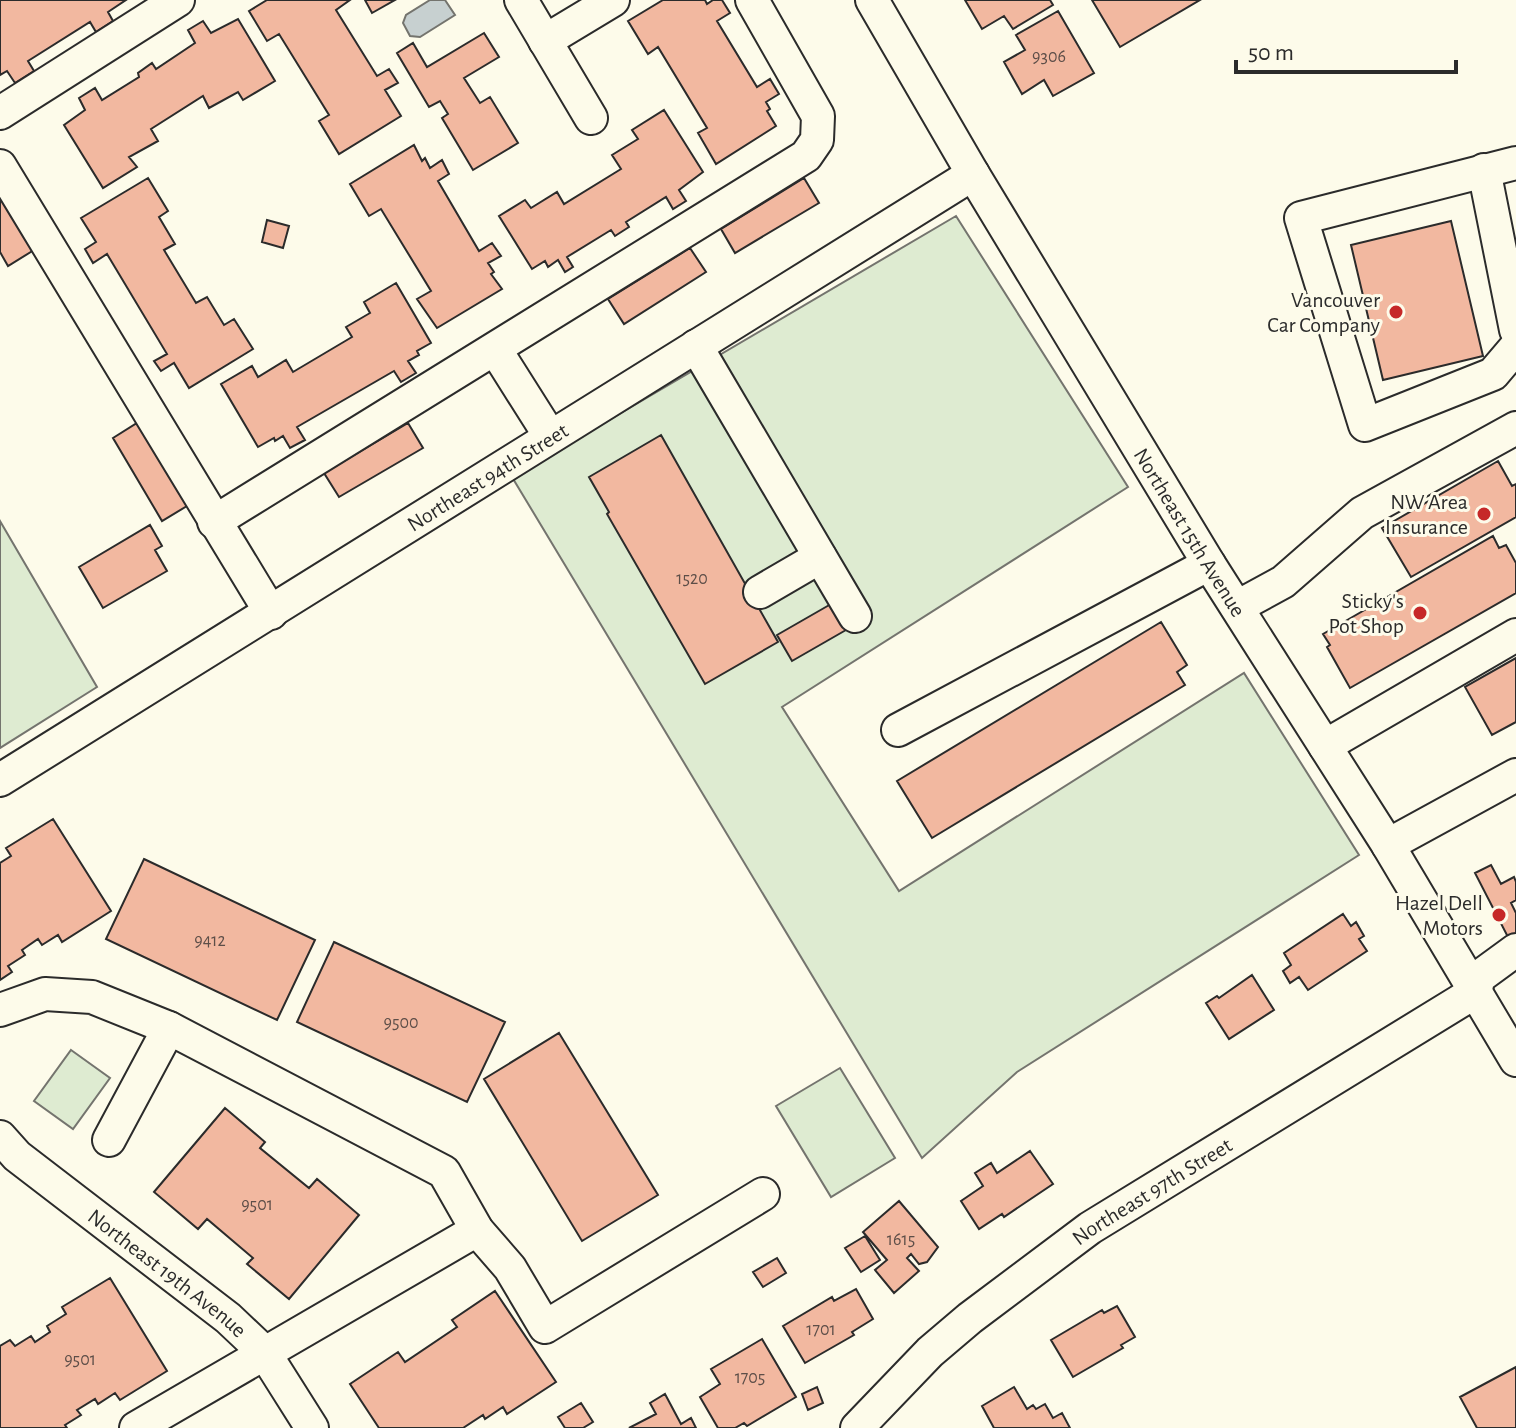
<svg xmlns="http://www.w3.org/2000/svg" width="1516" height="1428" viewBox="0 0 1516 1428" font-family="'Alegreya Sans',sans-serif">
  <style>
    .green { fill: #deebd1; stroke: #74746e; stroke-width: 2 }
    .water { fill: #c7d0d0; stroke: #74746e; stroke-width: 2 }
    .building { fill: #f2b8a0; stroke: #2b2b2b; stroke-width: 2 }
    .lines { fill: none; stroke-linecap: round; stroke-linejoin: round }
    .minor-casing { stroke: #2b2b2b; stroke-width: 36 }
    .minor { stroke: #fdfbea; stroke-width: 32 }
    .poi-dot { fill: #c62828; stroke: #fdfbea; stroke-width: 3 }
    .labels { text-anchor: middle; stroke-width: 6; stroke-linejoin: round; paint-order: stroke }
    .number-label { font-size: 18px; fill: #5d4e48 }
    .poi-label { font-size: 22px; fill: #2b2b2b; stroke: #fdfbea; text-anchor: end }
    .street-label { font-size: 22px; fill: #2b2b2b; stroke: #fdfbea }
  </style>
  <rect width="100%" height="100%" fill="#fdfbea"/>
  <path class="green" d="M956,216l172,271 -346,220 117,184 345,-218 115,182 -342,217 -95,86 -410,-681z
    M0,521l97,166 -97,61z
    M71,1050l39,28 -37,51 -39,-28z
    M840,1068l55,90 -64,39 -55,-91z"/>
  <path class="water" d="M430,0h15l10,15 -35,22 -10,-1 -7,-13 3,-8z"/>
  <path class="building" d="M0,0h126l-18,12 5,9 -17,11 -6,-10 -62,39 6,10 -19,12 -8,-12 -7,4z
    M267,0h83l-14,10 41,66 12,-7 9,14 -13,7 16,26 -62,38 -20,-33 10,-6 -50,-81 -12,7 -18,-30z
    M365,0h30l-23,13z
    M663,0h42l2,4 6,-4h9l8,13 -13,8 40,66 13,-8 9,15 -13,8 4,7 -3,2 9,15 -60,38 -18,-31 9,-5 -49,-81 -10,7 -20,-33z
    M965,0h85l3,5 -40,24 -9,-13 -22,13z
    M1092,0h108l-80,47z
    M1058,11l36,62 -41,23 -9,-16 -22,14 -18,-32 21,-12 -9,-15z
    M238,19l37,62 -32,19 -5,-8 -29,16 -6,-12 -52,33 7,12 -29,16 8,10 -34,21 -39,-63 21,-15 -6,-12 16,-10 7,12 37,-23 -1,-4 14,-10 4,6 39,-26 -7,-13 15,-9 8,12z
    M484,33l15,24 -35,21 16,25 10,-6 28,46 -45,27 -31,-52 6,-4 -8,-13 -11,6 -32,-54 16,-10 14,24z
    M664,110l39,62 -24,18 7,11 -13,8 -7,-12 -40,25 3,5 -14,9 -4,-6 -44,27 6,10 -8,5 -7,-12 -10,7 -3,-6 -13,8 -33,-53 26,-16 6,8 26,-16 7,12 57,-35 -9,-14 26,-16 -6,-9z
    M414,145l8,16 3,-3 5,10 12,-8 7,14 -11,7 41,70 13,-8 9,13 -13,7 6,9 -3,2 11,15 -65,39 -20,-29 14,-8 -50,-82 -12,7 -19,-32z
    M148,178l20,33 -9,6 16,27 -11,6 32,53 11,-6 17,28 10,-6 19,30 -64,39 -15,-25 -13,8 -7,-10 13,-7 -60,-100 -14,9 -8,-14 11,-7 -15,-24z
    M804,178l15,25 -84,50 -14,-24z
    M0,191l34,59 -26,16 -8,-14z
    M267,220l22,6 -6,22 -21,-6z
    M1451,221l32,135 -100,24 -32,-135z
    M690,248l16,24 -82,52 -16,-25z
    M396,283l35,60 -14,8 2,4 -11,6 8,12 -15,9 -7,-11 -97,56 8,13 -15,8 -7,-12 -8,5 -1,-3 -16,9 -37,-63 31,-18 6,11 28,-17 7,12 59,-35 -6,-10 24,-14 -6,-11z
    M137,423l50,83 -25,15 -49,-83z
    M408,423l15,25 -84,49 -15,-24z
    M661,435l117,207 -73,42 -98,-170 2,-2 -20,-35z
    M1498,461l14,25 4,-2v33l-105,60 -29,-49z
    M150,525l12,21 -7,4 12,21 -64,37 -24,-41z
    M1493,536l6,12 7,-3 10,18v30l-166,95 -23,-41 3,-2 -7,-11z
    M831,604l15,26 -54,31 -15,-26z
    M1161,622l26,43 -10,7 8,13 -253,153 -35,-57z
    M1516,658v64l-24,13 -27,-48z
    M53,819l58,92 -49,31 -4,-7 -16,10 -4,-6 -16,11 3,5 -17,11 4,6 -12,8v-117l11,-7 -5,-8z
    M144,859l171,81 -38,80 -171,-81z
    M1491,865l10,19 13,-7 2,5v18l-5,3 5,10v25l-6,3 -35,-68z
    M1343,914l8,12 5,-4 8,14 -5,3 8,12 -59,39 -9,-13 -9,6 -7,-12 8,-6 -7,-12z
    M334,942l171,80 -38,80 -170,-80z
    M1252,975l22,35 -45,29 -23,-36 11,-7 2,2z
    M559,1033l99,162 -76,46 -98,-162z
    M225,1108l40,34 -5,6 49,40 8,-9 42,36 -70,84 -42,-35 6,-6 -46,-39 -9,10 -44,-37z
    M1030,1151l23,33 -49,33 -2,-3 -23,15 -18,-28 22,-15 -8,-13 16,-10 6,10z
    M899,1201l39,46 -11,15 -8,2 -8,-10 -4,4 12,13 -25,22 -19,-23 12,-10 -24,-28z
    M865,1236l15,24 -19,12 -16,-24z
    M777,1258l9,15 -23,14 -10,-15z
    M110,1278l57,93 -47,29 -5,-7 -17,11 -3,-5 -18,11 4,5 -16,10 2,3h-67v-82l10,-6 5,6 16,-10 4,6 15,-10 -3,-6 19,-12 -4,-7z
    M856,1289l17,30 -21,13 2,3 -49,28 -22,-37 49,-29 2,4z
    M495,1291l61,91 -49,32 -4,-7 -18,12 -2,-4 -20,13h-84l-29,-44 48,-32 7,10 52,-35 -5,-7z
    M1117,1306l18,31 -14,8 2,3 -50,29 -22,-37 51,-30 2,3z
    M762,1339l34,58 -49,29 -3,-3 -9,5h-17l-18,-31 20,-13 -9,-15z
    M1516,1367v61h-39l-17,-31z
    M817,1387l6,16 -15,7 -6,-16z
    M1014,1387l13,22 6,-4 3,4 9,-5 8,14 9,-5 8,15h-76l-12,-22z
    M665,1394l16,30 10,-6 5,10h-67l27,-14 -6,-11z
    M581,1403l12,19 -10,6h-18l-7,-11z"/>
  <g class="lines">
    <g class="minor-casing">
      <g id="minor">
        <path d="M521,0l70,118"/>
        <path id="s1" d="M872,0l101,174 236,390 179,281 128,215"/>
        <path d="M545,41l68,-41"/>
        <path d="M0,113l178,-113"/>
        <path d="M1516,163l-215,55 64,207 128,-51 23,-27"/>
        <path d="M0,166l271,447"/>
        <path d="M1484,170l32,160"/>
        <path d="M696,346l159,270"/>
        <path d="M495,349l55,87"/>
        <path d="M214,522l592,-366 11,-16 1,-24 -66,-116"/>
        <path d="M760,592l60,-35"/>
        <path d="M1237,607l46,-25 79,-69 154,-85"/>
        <path d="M898,730l311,-166"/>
        <path d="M1325,746l191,-111"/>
        <path id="s2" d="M0,780l973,-606"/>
        <path d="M1388,845l128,-70"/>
        <path d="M0,1010l45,-16 47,3 77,31 275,144 33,58 33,38 35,59 218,-133"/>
        <path id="s3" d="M0,1137l17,19 211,162 36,34 48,76"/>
        <path d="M109,1140l60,-112"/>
        <path d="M136,1428l341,-198"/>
        <path id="s4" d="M857,1428l73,-76 40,-34 120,-90 385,-236 4,-15 37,-27"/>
      </g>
    </g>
    <use href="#minor" class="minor"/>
  </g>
  <g class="poi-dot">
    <circle cx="1396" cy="312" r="8"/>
    <circle cx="1484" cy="514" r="8"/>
    <circle cx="1420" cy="613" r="8"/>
    <circle cx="1499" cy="915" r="8"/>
  </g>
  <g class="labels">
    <g class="number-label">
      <text x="1049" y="62">9306</text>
      <text x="692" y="584">1520</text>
      <text x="210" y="946">9412</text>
      <text x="401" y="1028">9500</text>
      <text x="257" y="1210">9501</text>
      <text x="901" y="1245">1615</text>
      <text x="821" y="1335">1701</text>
      <text x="80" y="1365">9501</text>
      <text x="750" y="1383">1705</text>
    </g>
    <g class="poi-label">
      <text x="1380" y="307">Vancouver<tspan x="1380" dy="25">Car Company</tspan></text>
      <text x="1468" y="509">NW Area<tspan x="1468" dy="25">Insurance</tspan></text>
      <text x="1404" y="608">Sticky's<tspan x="1404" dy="25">Pot Shop</tspan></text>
      <text x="1483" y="910">Hazel Dell<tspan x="1483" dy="25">Motors</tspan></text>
    </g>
    <g class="street-label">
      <text dy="8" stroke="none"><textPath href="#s2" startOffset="574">Northeast 94th Street</textPath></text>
      <text dy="8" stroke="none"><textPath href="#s1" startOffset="620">Northeast 15th Avenue</textPath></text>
      <text dy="8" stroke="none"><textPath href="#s4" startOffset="380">Northeast 97th Street</textPath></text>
      <text dy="8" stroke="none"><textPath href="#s3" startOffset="216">Northeast 19th Avenue</textPath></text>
    </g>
  </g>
  <path d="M1236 60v12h220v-12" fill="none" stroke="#2b2b2b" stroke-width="4"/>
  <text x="1248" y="60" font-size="24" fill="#2b2b2b" stroke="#fdfbea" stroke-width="6" paint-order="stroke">50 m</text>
</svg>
